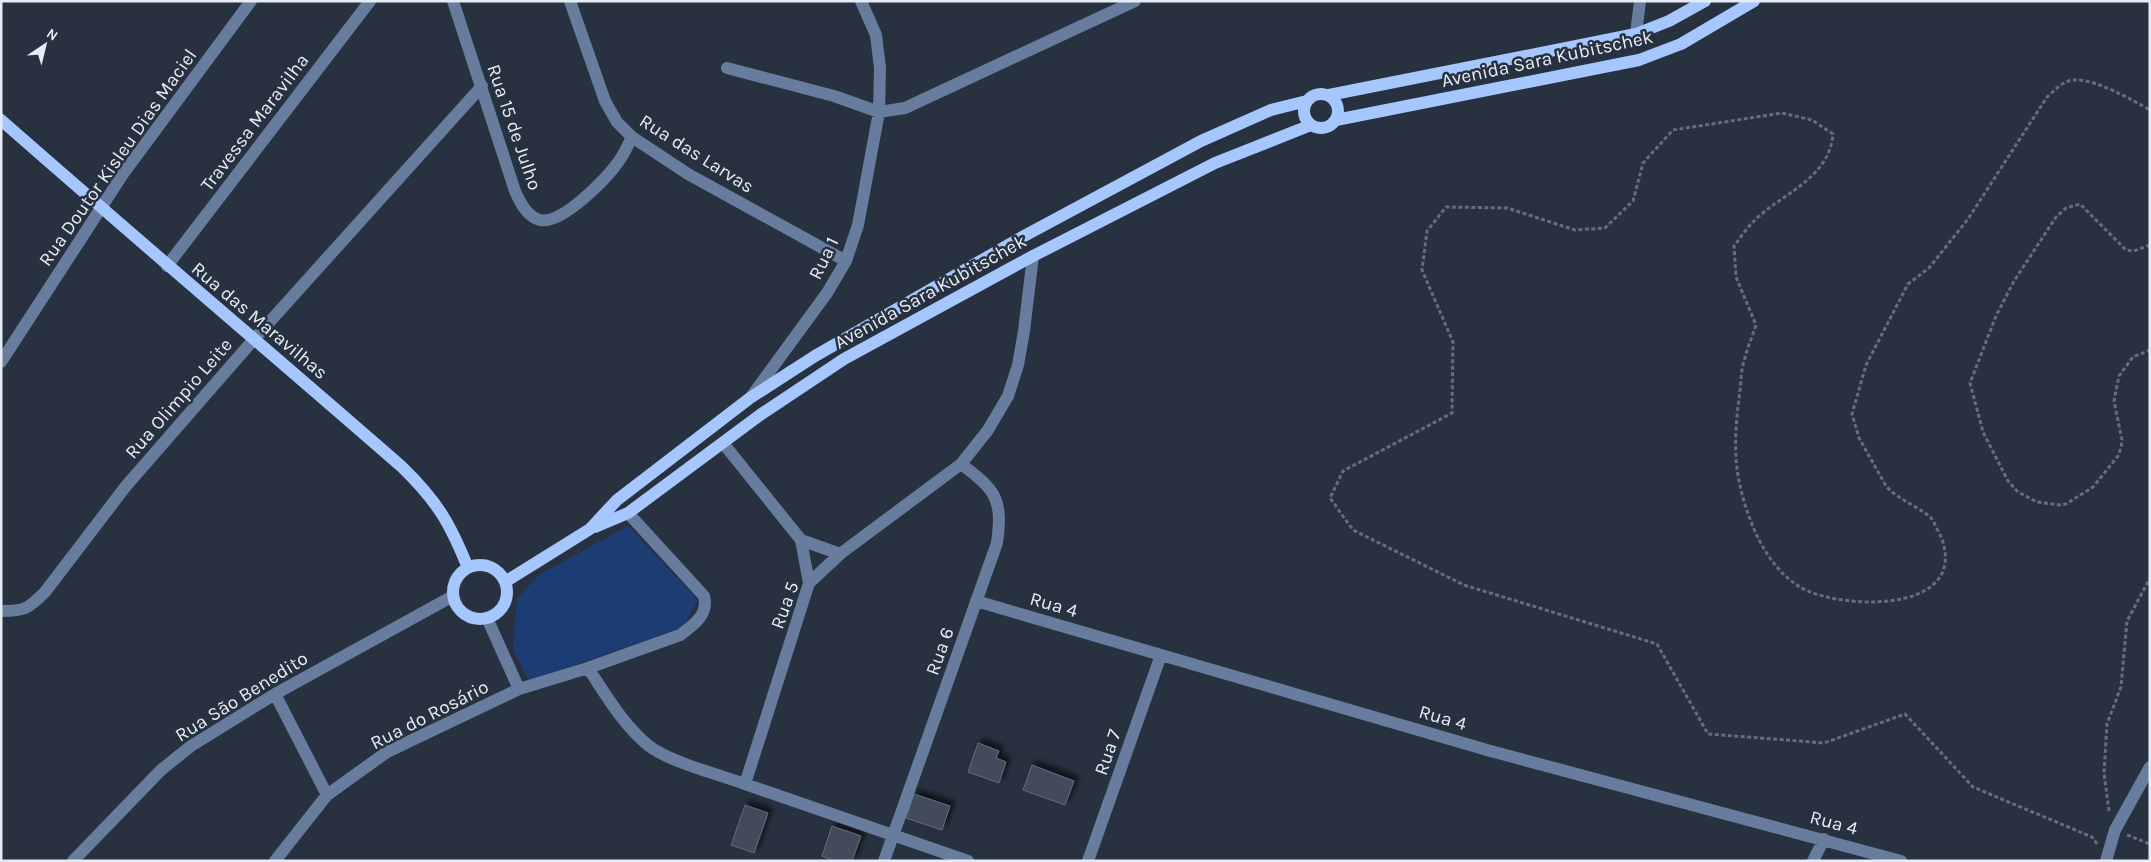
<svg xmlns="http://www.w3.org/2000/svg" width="2151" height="862" viewBox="0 0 2151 862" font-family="Karla,sans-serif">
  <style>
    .green { fill: #1b3d73 }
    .building { fill: #424b5b; stroke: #626c7d; filter: url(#shadow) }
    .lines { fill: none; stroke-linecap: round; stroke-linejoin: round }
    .path { stroke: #666e7b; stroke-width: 3; stroke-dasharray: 4 2.5; stroke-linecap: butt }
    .minor { stroke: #687c9d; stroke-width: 12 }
    .major { stroke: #a5c7fe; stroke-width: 12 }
    .labels { text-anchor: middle; stroke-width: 5; stroke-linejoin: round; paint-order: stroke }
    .street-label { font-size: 19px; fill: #e6ecf5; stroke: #283140 }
  </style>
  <defs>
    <filter id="shadow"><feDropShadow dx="4.5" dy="-4.5" stdDeviation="2.5" flood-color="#0009"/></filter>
  </defs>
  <rect width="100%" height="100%" fill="#283140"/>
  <path class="green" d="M628,526l70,74 -15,27 -154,54 -16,-33 4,-49 22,-24z"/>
  <path class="building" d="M978,743l21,8 -3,7 10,4 -7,21 -31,-11z
    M1032,765l42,16 -9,24 -42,-15z
    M914,794l36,12 -8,24 -36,-12z
    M745,805l23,8 -14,40 -23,-8z
    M832,826l29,10 -9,25h-23l1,-2 -8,-3z"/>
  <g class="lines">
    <path class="path" d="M2150,245l-16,6 -8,-1 -46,-46 -14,4 -10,9 -42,64 -18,35 -26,67 13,49 25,49 10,11 19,10 23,3 6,-1 27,-17 25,-31 3,-8 1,-8 -8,-39 5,-25 14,-19 17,-7
      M2109,811l-5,-38 3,-49 14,-37 6,-66 23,-43
      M2127,835l23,9
      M2097,844l-5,-7 -119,-50 -68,-73 -81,29 -116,-9 -51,-90 -193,-59 -111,-55 -23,-32 13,-27 109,-58 1,-71 -31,-72 5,-39 19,-24 61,1 68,22 30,-2 28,-27 10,-38 30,-33 109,-17 30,7 21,14c-4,46 -52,59 -80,88 -7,7 -13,16 -19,24l2,31 20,48c-4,12 -9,24 -12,36 -3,10 -3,20 -4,30 -4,29 -7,61 -1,90 8,38 26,85 61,106 38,23 168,28 142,-48 -3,-6 -7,-15 -10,-20 -10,-11 -34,-19 -46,-33l-27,-48 -7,-24 14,-49 42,-81 21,-16 39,-49 79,-122c6,-5 12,-12 19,-15 19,-10 66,18 84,28"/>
    <path class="minor" d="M453,1l62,190c5,11 12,26 25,29 22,5 67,-42 79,-59 5,-7 9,-16 13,-24
      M570,1l35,100 12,21 15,15 56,37 158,87
      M1636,34l4,-33
      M727,68l107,28 45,16 26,-4 230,-107
      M167,266l203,-265
      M1,362l122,-188 128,-173
      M751,397l76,-104 19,-32 12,-36 21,-113 1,-44 -4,-33 -15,-34
      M723,443l78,97 8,43
      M801,540l39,14
      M976,601l511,149 414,111
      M1,611c24,0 27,-2 44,-19l81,-106 129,-148 227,-252
      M487,618l32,71
      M588,668l92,-33c14,-10 29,-21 24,-39l-76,-83
      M275,694l52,101
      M73,861l88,-91 30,-24 84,-52 178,-98
      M275,861l52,-66 60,-43 132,-63 69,-21c18,27 35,57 61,78 21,16 71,29 96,38
      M884,861l113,-318c6,-44 -1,-53 -36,-79
      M968,861l-223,-77 64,-201 31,-29 121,-90 27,-34 20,-34 10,-31 6,-34 9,-75
      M1088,861l73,-206
      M1813,861l11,-22
      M2106,861l9,-31 35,-63"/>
    <path class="major" d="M1304 111a17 17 0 1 1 34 0a17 17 0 1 1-34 0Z
      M1329,95l307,-61 33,-13 36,-20
      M1,120c133,117 268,231 401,347 35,34 48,56 66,101
      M1336,120l303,-60 42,-16 73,-43
      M595,527l33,-14 132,-98 84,-56 189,-103 182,-93 96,-38
      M453 592a27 27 0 1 1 54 0a27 27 0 1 1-54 0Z
      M505,582l85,-53 27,-29 133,-102 65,-42 209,-120 177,-95 70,-31 36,-9"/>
  </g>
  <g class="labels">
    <g class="street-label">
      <text transform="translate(1547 58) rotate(-12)" y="7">Avenida Sara Kubitschek</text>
      <text transform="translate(254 122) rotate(-53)" y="7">Travessa Maravilha</text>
      <text transform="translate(515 127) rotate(71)" y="7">Rua 15 de Julho</text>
      <text transform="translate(697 153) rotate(32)" y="7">Rua das Larvas</text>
      <text transform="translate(117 157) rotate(-55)" y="7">Rua Doutor Kisleu Dias Maciel</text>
      <text transform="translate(823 258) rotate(-64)" y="7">Rua 1</text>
      <text transform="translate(930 291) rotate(-29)" y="7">Avenida Sara Kubitschek</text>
      <text transform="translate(260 320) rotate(40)" y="7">Rua das Maravilhas</text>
      <text transform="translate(178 398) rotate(-49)" y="7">Rua Olimpio Leite</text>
      <text transform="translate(1054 604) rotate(16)" y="7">Rua 4</text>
      <text transform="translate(784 605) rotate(-70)" y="7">Rua 5</text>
      <text transform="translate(939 651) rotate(-70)" y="7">Rua 6</text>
      <text transform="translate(241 696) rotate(-32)" y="7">Rua São Benedito</text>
      <text transform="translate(429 714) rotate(-27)" y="7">Rua do Rosário</text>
      <text transform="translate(1443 717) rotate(16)" y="7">Rua 4</text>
      <text transform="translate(1107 752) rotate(-71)" y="7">Rua 7</text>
      <text transform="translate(1834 822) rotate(15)" y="7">Rua 4</text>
    </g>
  </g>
  <rect width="2151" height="862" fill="none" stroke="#e6ecf5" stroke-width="5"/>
  <g transform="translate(45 45) rotate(35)" stroke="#283140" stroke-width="4" paint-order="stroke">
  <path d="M0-4L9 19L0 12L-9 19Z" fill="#e6ecf5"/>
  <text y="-8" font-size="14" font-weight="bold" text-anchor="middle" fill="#e6ecf5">N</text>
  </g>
</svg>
